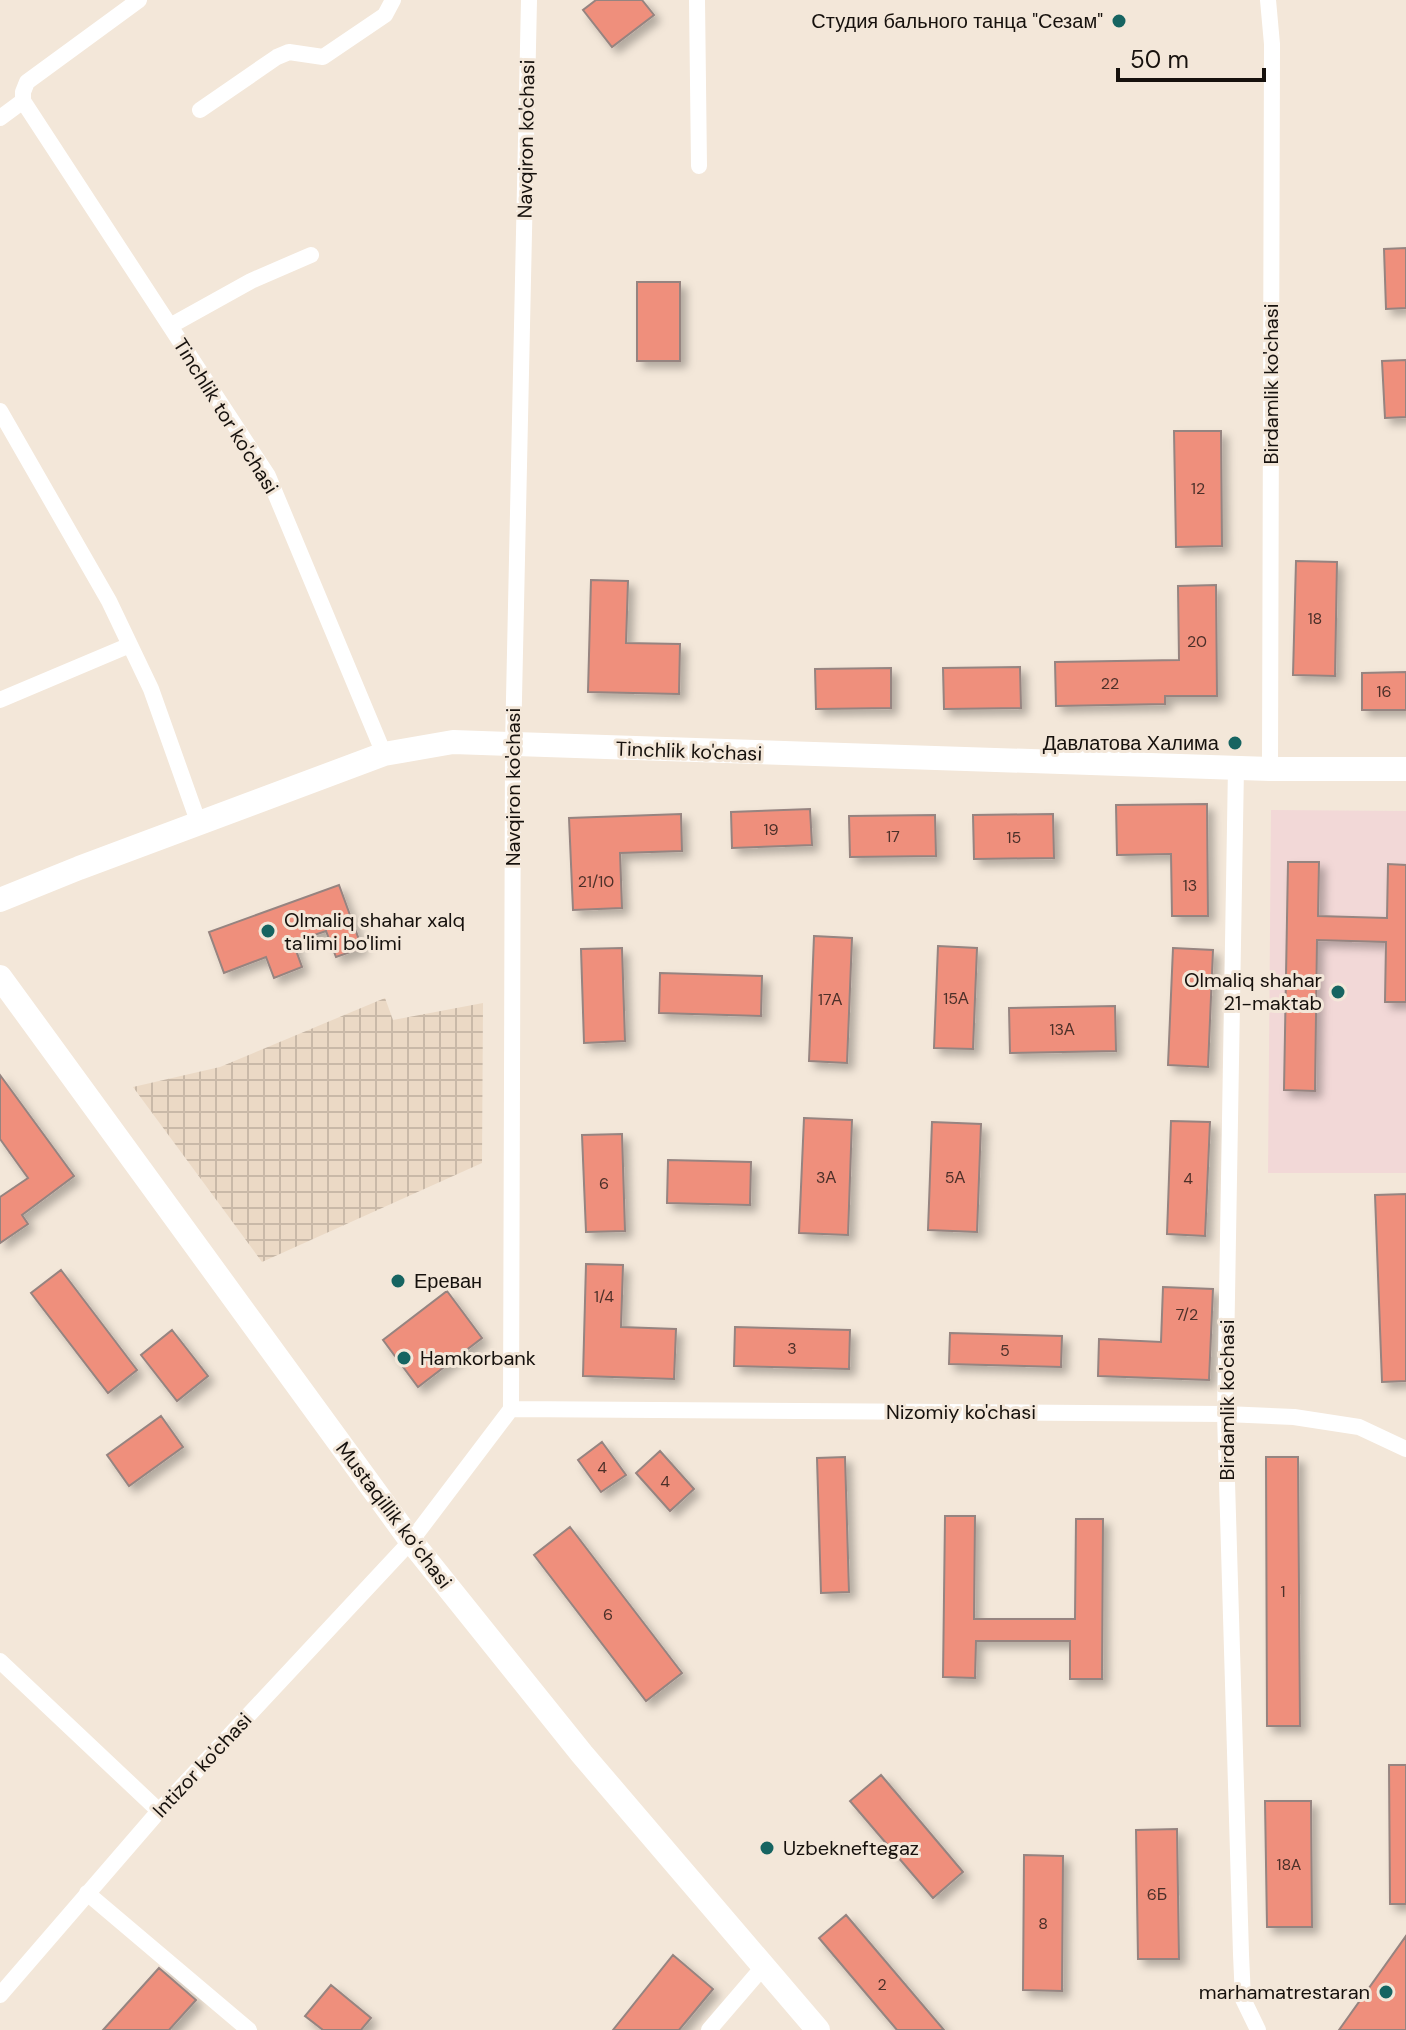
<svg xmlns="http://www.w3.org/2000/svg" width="1406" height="2030" viewBox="0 0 1406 2030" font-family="'DM Sans',sans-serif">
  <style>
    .industrial { fill: url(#industrial-grid) }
    .education { fill: #f2d8d7 }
    .building { fill: #ef8f7c; stroke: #968480; stroke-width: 2; filter: url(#shadow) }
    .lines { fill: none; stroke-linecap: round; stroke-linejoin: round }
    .street { stroke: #fff; stroke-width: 16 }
    .secondary { stroke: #fff; stroke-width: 24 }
    .poi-dot { fill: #166461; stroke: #f3e7d9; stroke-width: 3 }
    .labels { text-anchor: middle; stroke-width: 6; stroke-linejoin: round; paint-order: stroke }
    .number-label { font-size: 16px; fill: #4c3029 }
    .poi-label { font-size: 20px; fill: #16110d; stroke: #f3e7d9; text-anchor: end }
    .street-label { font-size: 20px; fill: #16110d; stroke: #f3e7d9 }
  </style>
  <defs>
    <pattern id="industrial-grid" width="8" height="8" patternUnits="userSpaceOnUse" patternTransform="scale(2)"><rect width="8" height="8" fill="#ebd9c5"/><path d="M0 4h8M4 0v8" fill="none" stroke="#c9b9a8"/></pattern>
    <filter id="shadow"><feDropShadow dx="6" dy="6" stdDeviation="4" flood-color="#0004"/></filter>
  </defs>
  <rect width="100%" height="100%" fill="#f3e7d9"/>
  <path class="industrial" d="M385,998l8,22 90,-17 -1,160 -220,99 -129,-175 87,-20z"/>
  <path class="education" d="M1271,810l135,1v362h-138z"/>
  <path class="building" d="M596,0h46l12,15 -42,32 -29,-37z
    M1406,248v60l-20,1 -2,-60z
    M637,282h43v79h-43z
    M1406,360v57l-21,1 -3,-57z
    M1174,431h47l1,115 -46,1z
    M1296,561l41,1 -2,114 -42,-1z
    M591,580l37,1 -2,62 54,1 -1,50 -91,-2z
    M1216,585l1,111h-52v8l-109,2 -1,-44 124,-2 -1,-74z
    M1020,667l1,41 -77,1 -1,-41z
    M891,668v40l-75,1 -1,-40z
    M1406,672v38h-44v-37z
    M1207,804l1,112h-36l-1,-62 -54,1 -1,-50z
    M810,809l2,36 -80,3 -1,-36z
    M681,814l1,37 -62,2 2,55 -49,2 -4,-92z
    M1053,814l1,44 -80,1 -1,-44z
    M935,815l1,41 -86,1 -1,-41z
    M1288,862h31l-1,54 69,2 1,-54 18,1v137h-21l1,-60 -69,-2 -2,151 -31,-1z
    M339,885l23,63 -26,9 -10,-26 -33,11 9,25 -28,11 -8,-21 -42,16 -15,-41z
    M814,936l38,2 -5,125 -38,-2z
    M938,946l39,2 -4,101 -39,-1z
    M622,948l3,93 -41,2 -3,-94z
    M1173,948l40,2 -5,117 -40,-2z
    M660,973l102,3 -1,40 -102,-3z
    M1115,1006l1,45 -106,2 -1,-45z
    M0,1075l74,101 -52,39 6,9 -28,19v-46l28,-19 -28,-39z
    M804,1118l48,2 -4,115 -49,-2z
    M1171,1121l39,1 -5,114 -38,-2z
    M932,1122l49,2 -4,108 -49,-2z
    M622,1134l3,97 -39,1 -4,-97z
    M668,1160l83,2 -1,43 -83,-2z
    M1406,1194v187l-24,1 -7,-187z
    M586,1264l37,1 -2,62 55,2 -2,50 -91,-3z
    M61,1270l76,100 -29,23 -77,-100z
    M1163,1287l50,2 -4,91 -111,-4 1,-37 62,3z
    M447,1291l35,47 -64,49 -35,-47z
    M735,1327l115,3 -1,39 -115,-3z
    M172,1330l36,46 -31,25 -36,-46z
    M950,1333l112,3 -1,31 -112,-3z
    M161,1416l22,31 -54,39 -22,-31z
    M602,1442l24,33 -25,17 -23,-32z
    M660,1451l34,38 -24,22 -34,-38z
    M845,1457l4,135 -28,1 -4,-135z
    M1266,1457h32l2,269h-33z
    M945,1516h30l-1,103h101l1,-100h27l-1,160h-32v-38h-94l-1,37 -32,-1z
    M570,1527l112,146 -36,28 -112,-146z
    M1389,1765h17v139h-16z
    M881,1775l82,97 -30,26 -83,-97z
    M1265,1801h46l1,126h-45z
    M1177,1829l2,130h-41l-2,-129z
    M1024,1855l39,1 -1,135 -39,-1z
    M846,1915l98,115h-47l-78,-92z
    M1406,1936v94h-67z
    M673,1955l40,34 -34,41h-66z
    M159,1968l37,32 -27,30h-66z
    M331,1985l40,33 -10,12h-38l-18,-14z"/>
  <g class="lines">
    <path class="street" d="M697,0l2,166
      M1268,0l4,44 -2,725
      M23,101l245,375 116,278
      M200,110l77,-53 12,-5 34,5 62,-42 8,-15
      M0,118l23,-17v-9l4,-10 112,-82
      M170,326l81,-45 60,-26
      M0,411l109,190 42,88 48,135
      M0,700l130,-55
      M1236,767l-11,647 16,540 2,45 15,31
      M511,1409l714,5 69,3 65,10 47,22
      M0,1661l159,150
      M87,1893l162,137
      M0,1995l159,-184 252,-270 100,-132 2,-664 16,-745
      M709,2030l54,-63"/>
    <path class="secondary" d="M0,900l79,-32 305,-114 69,-12 817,27h136
      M0,977l411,564 171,213 236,276"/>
  </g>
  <g class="poi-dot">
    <circle cx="1119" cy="21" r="8"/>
    <circle cx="1235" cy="743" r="8"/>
    <circle cx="268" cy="931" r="8"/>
    <circle cx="1338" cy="992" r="8"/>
    <circle cx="398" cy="1281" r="8"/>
    <circle cx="404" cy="1358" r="8"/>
    <circle cx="767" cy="1848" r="8"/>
    <circle cx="1386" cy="1992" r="8"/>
  </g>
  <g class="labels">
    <g class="number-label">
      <text x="1198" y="494">12</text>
      <text x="1315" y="624">18</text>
      <text x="1197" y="647">20</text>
      <text x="1110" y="689">22</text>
      <text x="1384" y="697">16</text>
      <text x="771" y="835">19</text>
      <text x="893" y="842">17</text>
      <text x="1014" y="843">15</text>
      <text x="596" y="887">21/10</text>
      <text x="1190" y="891">13</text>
      <text x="956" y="1004">15А</text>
      <text x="830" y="1005">17А</text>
      <text x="1062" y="1035">13А</text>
      <text x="826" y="1183">3А</text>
      <text x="955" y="1183">5А</text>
      <text x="1188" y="1184">4</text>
      <text x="604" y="1189">6</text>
      <text x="604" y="1302">1/4</text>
      <text x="1187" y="1320">7/2</text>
      <text x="792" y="1354">3</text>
      <text x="1005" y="1356">5</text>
      <text x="602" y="1473">4</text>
      <text x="665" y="1487">4</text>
      <text x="1283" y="1597">1</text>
      <text x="608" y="1620">6</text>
      <text x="1289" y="1870">18A</text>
      <text x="1157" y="1900">6Б</text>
      <text x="1043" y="1929">8</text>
      <text x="882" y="1990">2</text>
    </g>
    <g class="poi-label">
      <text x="1103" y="28">Студия бального танца "Сезам"</text>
      <text x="1219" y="750">Давлатова Халима</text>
      <text x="284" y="927" text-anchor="start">Olmaliq shahar xalq<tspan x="284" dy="23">ta'limi bo'limi</tspan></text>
      <text x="1322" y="987">Olmaliq shahar<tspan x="1322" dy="23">21-maktab</tspan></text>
      <text x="414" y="1288" text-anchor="start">Ереван</text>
      <text x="420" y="1365" text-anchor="start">Hamkorbank</text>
      <text x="783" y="1855" text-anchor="start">Uzbekneftegaz</text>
      <text x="1370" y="1999">marhamatrestaran</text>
    </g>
    <g class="street-label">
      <text transform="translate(526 139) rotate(-89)" y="7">Navqiron ko'chasi</text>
      <text transform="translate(1271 384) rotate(-90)" y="7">Birdamlik ko'chasi</text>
      <text transform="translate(226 416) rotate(58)" y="7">Tinchlik tor ko'chasi</text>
      <text transform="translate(689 751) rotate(2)" y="7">Tinchlik ko'chasi</text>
      <text transform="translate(513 787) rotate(-90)" y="7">Navqiron ko'chasi</text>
      <text transform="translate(1227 1400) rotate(-90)" y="7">Birdamlik ko'chasi</text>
      <text x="961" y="1419">Nizomiy ko'chasi</text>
      <text transform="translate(394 1515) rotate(53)" y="7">Mustaqillik koʻchasi</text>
      <text transform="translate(202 1765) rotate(-47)" y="7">Intizor ko'chasi</text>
    </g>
  </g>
  <path d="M1118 68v12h146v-12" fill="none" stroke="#16110d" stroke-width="4"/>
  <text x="1130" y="68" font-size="24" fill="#16110d" stroke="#f3e7d9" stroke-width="6" paint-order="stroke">50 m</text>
</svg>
